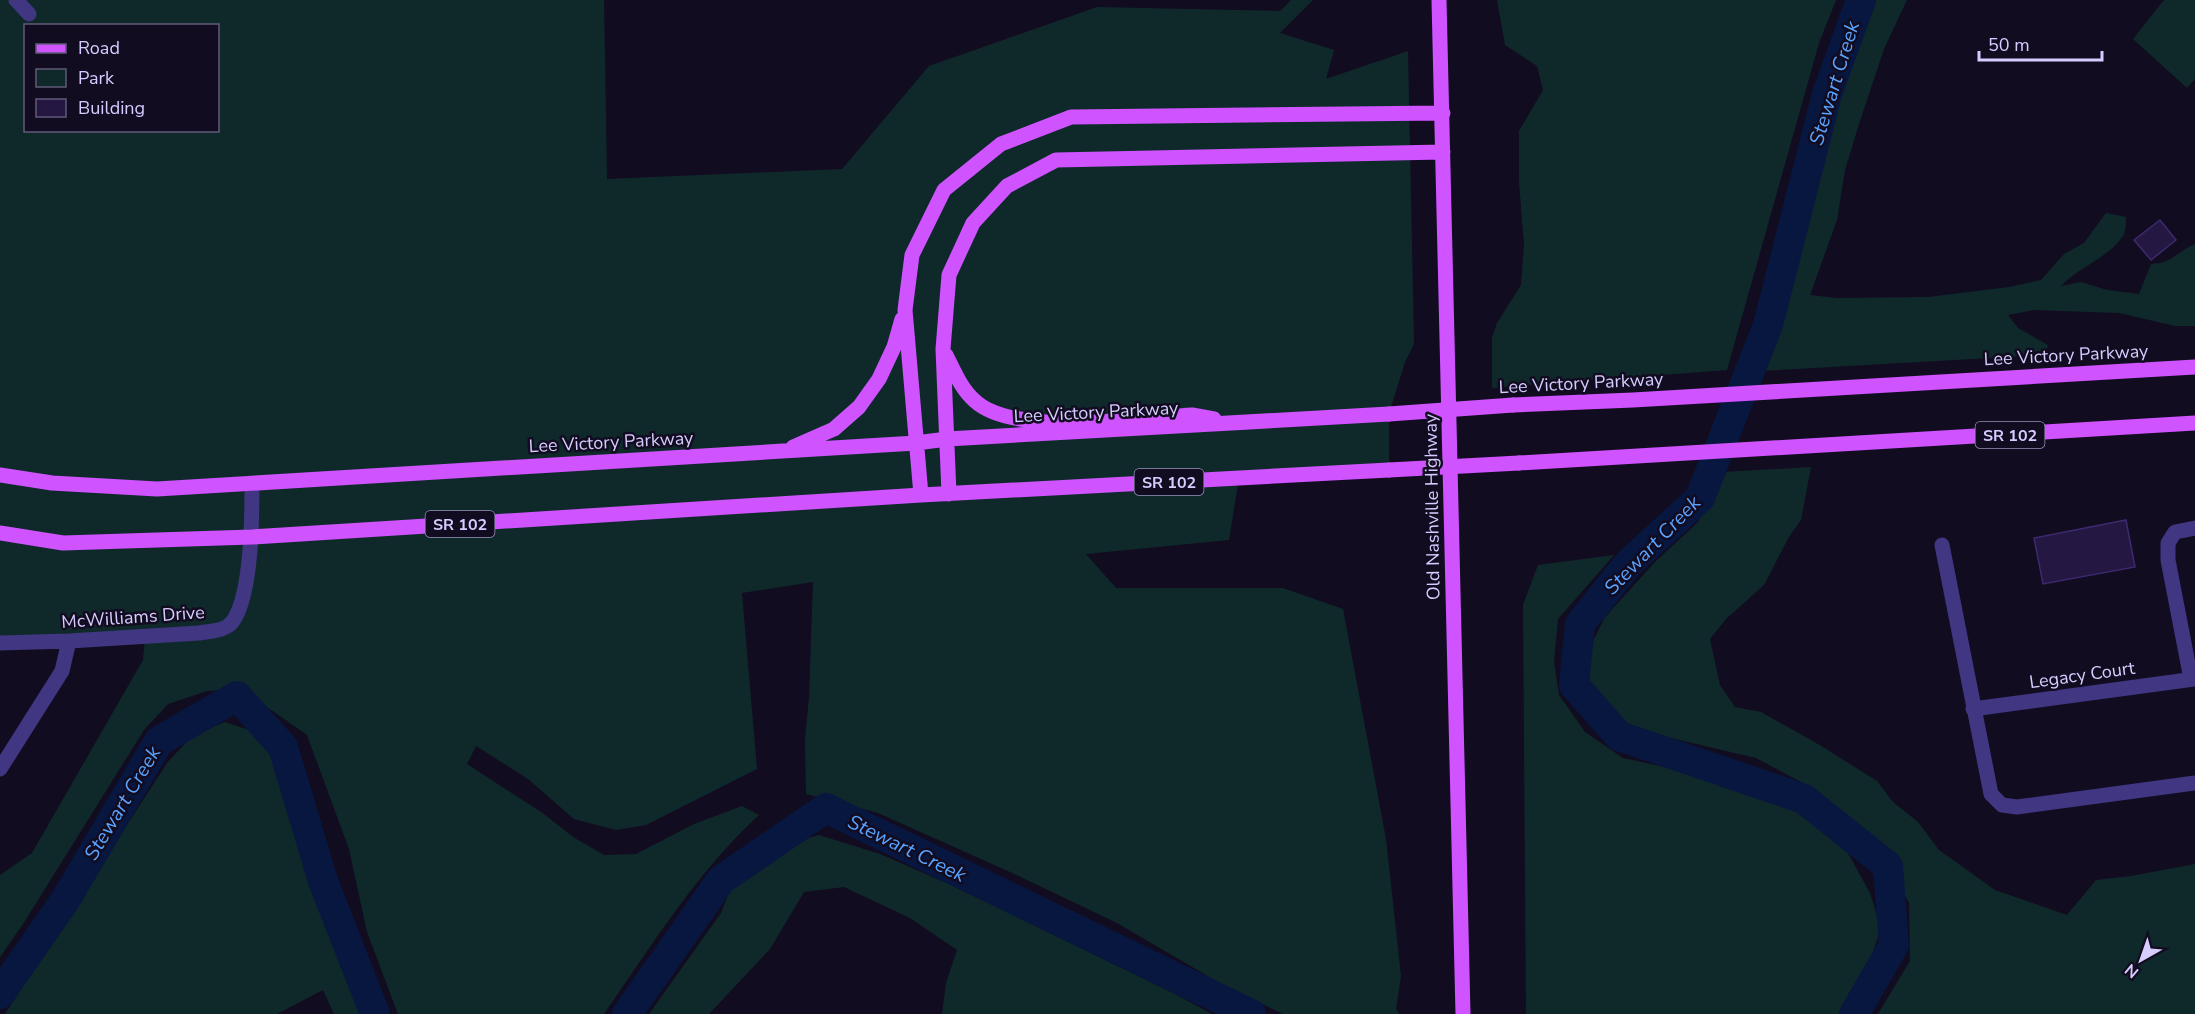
<svg xmlns="http://www.w3.org/2000/svg" width="2195" height="1014" viewBox="0 0 2195 1014" font-family="'Nunito Sans',sans-serif">
  <style>
    .green { fill: #0f292b; fill-rule: evenodd }
    .lines { fill: none; stroke-linecap: round; stroke-linejoin: round }
    .river { stroke: #08173f; stroke-width: 30 }
    .building { fill: #241842; stroke: #3d296f; stroke-width: 1.5 }
    .minor { stroke: #403681; stroke-width: 15 }
    .major { stroke: #cf53ff; stroke-width: 15 }
    .major-bridge { stroke: #cf53ff; stroke-width: 15 }
    .labels { text-anchor: middle; stroke-width: 5; stroke-linejoin: round; paint-order: stroke }
    .shield { fill: #120c21; stroke: #9c92bc; stroke-width: 1.5 }
    .shield-label { font-size: 16px; font-weight: bold; fill: #d7ccff }
    .street-label { font-size: 18px; fill: #d7ccff; stroke: #120c21 }
    .water-label { font-size: 20px; font-style: italic; fill: #5aa3ff; stroke: #120c21 }
  </style>
  <rect width="100%" height="100%" fill="#120c21"/>
  <path class="green" d="M0,0h604l3,179 235,-10 87,-103 168,-59 183,4 11,-11h22l-33,33 54,17 -8,29 82,-28 6,293 -9,18 -16,52v56l-150,8 -10,62 -143,14 30,34h167l60,21 43,230 15,137 -5,33 3,5h-116l-60,-29 -106,-62 -107,-51 -132,-59 -72,-19 -1,-54 4,-43 4,-115 -71,11 15,176 -111,56 -30,5 -42,-11 -46,-40 -52,-33 -9,18 77,50 29,23 31,18 32,-1 58,-30 48,-18 17,9c-63,58 -107,130 -155,199h-206l-31,-82 -18,-83 -42,-114 -66,-46 -34,2 -39,13 -24,26 -121,194 -23,33v-82l32,-22 111,-193 2,-23 -145,6zM26,26h192v104h-192z
    M1497,0h339l-17,43 -92,327 -235,18v-50l5,-15 24,-38 3,-41 -5,-62v-51l24,-41 -6,-24 -32,-21z
    M1872,0h35l-23,49 -25,75 -14,46 -8,50 -27,75 27,3 91,-1 81,-10 32,-7 23,-26 20,-11 22,-30 20,4c0,6 0,14 -3,19 -15,22 -44,31 -62,50l20,-4 26,8 32,4 12,-30c22,-1 25,-12 44,-20v82h-20l-56,-13 -85,-3 -26,5 10,13 30,17 -3,10 -283,16 48,-156 22,-100z
    M2164,0h31v79l-8,9 -54,-49z
    M1811,467l-10,53 -12,17 -25,48 -38,34 -16,20 10,46 15,22 26,5 57,32 59,37 16,21 25,20 21,28 56,40 72,25 29,-35 35,-4 64,-12v150h-317l32,-53 -1,-58 -32,-57 -61,-56 -60,-32 -132,-31 -36,-38 -2,-34 19,-38 50,-55 43,-40 25,-50z
    M1614,555l-56,64 -4,43 5,33 26,37 38,26 46,10 40,14 54,11 44,18 36,33 27,49 11,35 -16,49 -24,37h-315l-3,-409 15,-40z
    M225,722l27,9 25,29 27,83 18,75 39,96h-27l-11,-24 -46,24h-272l162,-251 25,-27z
    M819,835l61,19 71,31 222,108 39,21h-270l4,-31 11,-33 -47,-32 -66,-31 -40,5 -34,57 -61,65h-60l72,-101 11,-29 51,-39z"/>
  <g class="lines">
    <path class="river" d="M0,994l66,-95 93,-158 78,-45 46,51 40,134 52,133
      M627,1014l94,-134 105,-72 425,206
      M1854,1014l40,-69 -6,-79 -84,-67 -185,-63 -45,-51 6,-61 49,-61 71,-65 68,-173 59,-231 34,-94"/>
  </g>
  <path class="building" d="M2160,220l16,20 -25,20 -17,-20z
    M2126,520l9,47 -92,17 -9,-46z"/>
  <g class="lines">
    <path class="minor" d="M16,0l13,14
      M1942,545l49,249 11,11 15,2 178,-24
      M0,643l69,-2 130,-8c11,-2 27,-2 34,-12 19,-27 19,-105 19,-138
      M2191,679l-23,-119v-17l7,-11 20,-4
      M1973,709l222,-30
      M0,769l62,-98 7,-30"/>
    <path class="major" d="M1439,0l24,1014
      M946,355c8,16 15,34 29,46 39,36 165,17 217,14l22,4
      M1513,405l120,-5 562,-33
      M793,447l41,-18 25,-22 20,-28 15,-32 8,-28
      M1519,463l676,-40
      M0,475l52,8 105,6 759,-46 31,-4 442,-25
      M949,494l-6,-145 6,-74 24,-52 34,-37 49,-26 387,-8
      M921,495l-16,-185 7,-55 32,-65 57,-46 70,-27 372,-4
      M0,533l63,10 189,-6 669,-42 468,-25"/>
    <path class="major-bridge" d="M1389,414l124,-9
      M1389,470l130,-7"/>
  </g>
  <g class="labels">
    <g class="shield">
      <rect x="1975.5" y="422" width="69" height="26" rx="4.5"/>
      <rect x="1134.5" y="469" width="69" height="26" rx="4.5"/>
      <rect x="425.5" y="511" width="69" height="26" rx="4.5"/>
    </g>
    <g class="shield-label">
      <text x="2010" y="441">SR 102</text>
      <text x="1169" y="488">SR 102</text>
      <text x="460" y="530">SR 102</text>
    </g>
    <g class="street-label">
      <text transform="translate(2066 355) rotate(-3)" y="6">Lee Victory Parkway</text>
      <text transform="translate(1581 383) rotate(-3)" y="6">Lee Victory Parkway</text>
      <text transform="translate(1096 412) rotate(-3)" y="6">Lee Victory Parkway</text>
      <text transform="translate(611 442) rotate(-3)" y="6">Lee Victory Parkway</text>
      <text transform="translate(1432 507) rotate(-91)" y="6">Old Nashville Highway</text>
      <text transform="translate(133 617) rotate(-4)" y="6">McWilliams Drive</text>
      <text transform="translate(2082 675) rotate(-8)" y="6">Legacy Court</text>
    </g>
    <g class="water-label">
      <text transform="translate(1834 83) rotate(-73)" y="7">Stewart Creek</text>
      <text transform="translate(1652 545) rotate(-46)" y="7">Stewart Creek</text>
      <text transform="translate(122 803) rotate(-59)" y="7">Stewart Creek</text>
      <text transform="translate(907 848) rotate(26)" y="7">Stewart Creek</text>
    </g>
  </g>
  <rect x="24" y="24" width="195" height="108" fill="#120c21" stroke="#61597a" stroke-width="1.5"/>
  <rect x="36" y="44" width="30" height="9" fill="#cf53ff" stroke="#61597a" stroke-width="1.5"/>
  <text x="78" y="54" font-size="18" fill="#d7ccff">Road</text>
  <rect x="36" y="69" width="30" height="18" fill="#0f292b" stroke="#61597a" stroke-width="1.5"/>
  <text x="78" y="84" font-size="18" fill="#d7ccff">Park</text>
  <rect x="36" y="99" width="30" height="18" fill="#241842" stroke="#61597a" stroke-width="1.5"/>
  <text x="78" y="114" font-size="18" fill="#d7ccff">Building</text>
  <g transform="translate(2141 960) rotate(220)" stroke="#120c21" stroke-width="4.5" paint-order="stroke">
  <path d="M0-4.5L10 22L0 15L-10 22Z" fill="#d7ccff"/>
  <text y="-9" font-size="16" font-weight="bold" text-anchor="middle" fill="#d7ccff">N</text>
  </g>
  <path d="M1979 51v9h123v-9" fill="none" stroke="#d7ccff" stroke-width="3"/>
  <text x="1988" y="51" font-size="18" fill="#d7ccff" stroke="#120c21" stroke-width="4.5" paint-order="stroke">50 m</text>
</svg>
